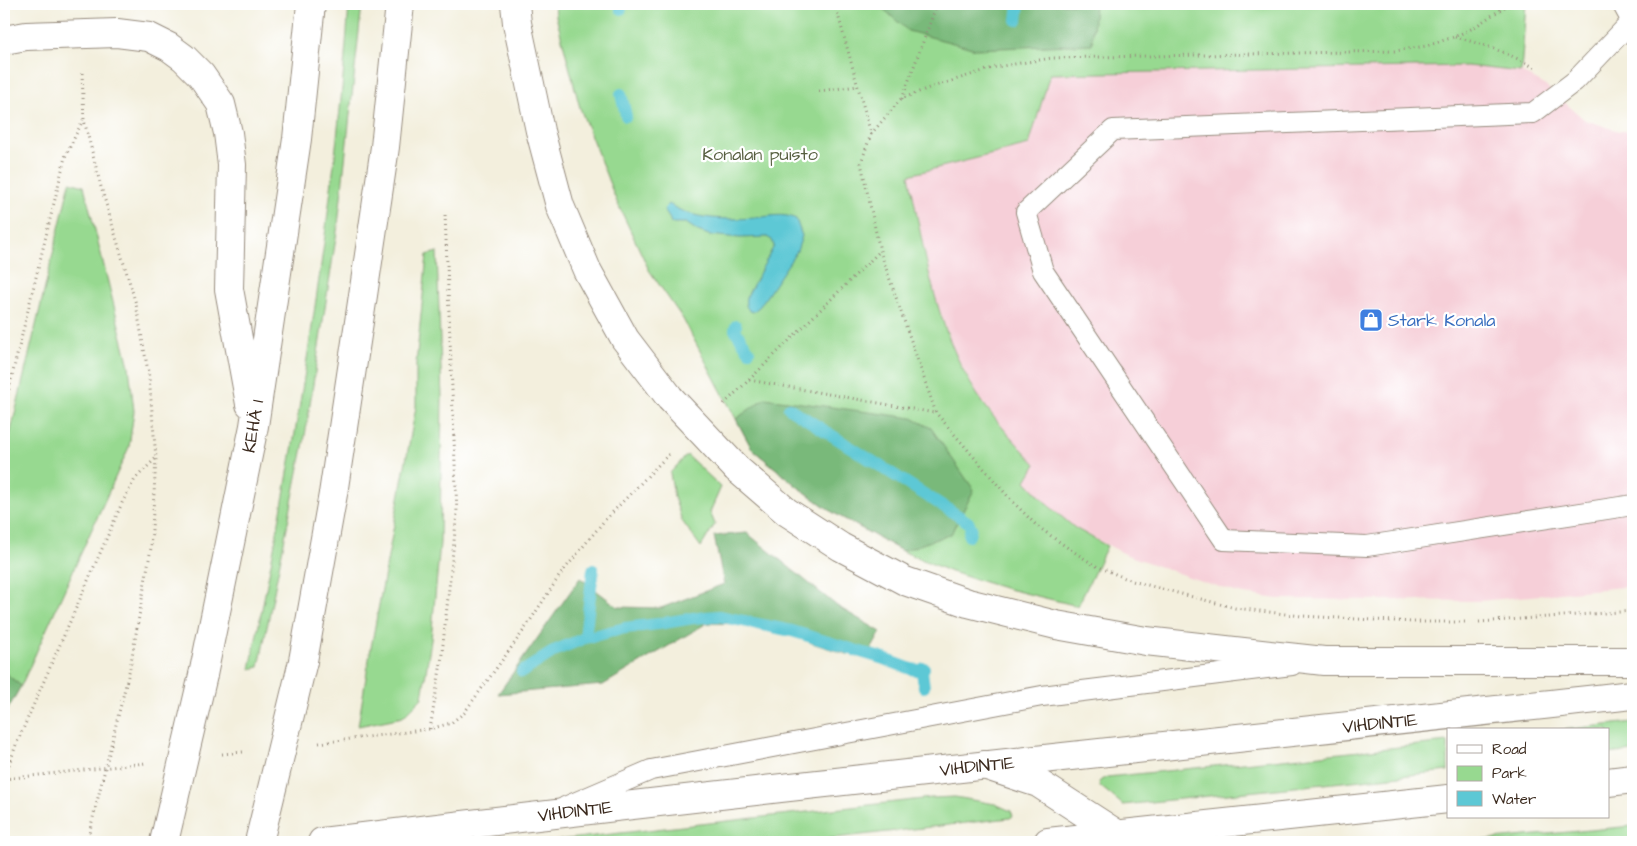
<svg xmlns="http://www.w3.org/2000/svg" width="1637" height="846" viewBox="0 0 1637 846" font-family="'Architects Daughter',sans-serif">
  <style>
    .built { fill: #f6cfd8 }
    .green { fill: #97d990; stroke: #698257 }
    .forest { fill: #79b97a; stroke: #5a724c }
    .water { fill: #5dc8d5; stroke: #4c797a }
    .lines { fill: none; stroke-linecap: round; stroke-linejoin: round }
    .stream { stroke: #5dc8d5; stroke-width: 12 }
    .service-casing { stroke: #978c7e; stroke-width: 22 }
    .minor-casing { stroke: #978c7e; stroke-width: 30 }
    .primary-casing { stroke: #978c7e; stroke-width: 30 }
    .trunk-casing { stroke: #978c7e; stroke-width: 30 }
    .path { stroke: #978c7e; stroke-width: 3; stroke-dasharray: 1 4; stroke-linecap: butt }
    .service { stroke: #fff; stroke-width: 20 }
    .minor { stroke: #fff; stroke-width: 28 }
    .primary { stroke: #fff; stroke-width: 28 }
    .trunk { stroke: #fff; stroke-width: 28 }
    .trunk-bridge-casing { stroke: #978c7e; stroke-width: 30; stroke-linecap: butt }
    .path-bridge { stroke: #978c7e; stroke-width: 3; stroke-dasharray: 1 4; stroke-linecap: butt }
    .trunk-bridge { stroke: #fff; stroke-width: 28 }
    .labels { text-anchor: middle; stroke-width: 4.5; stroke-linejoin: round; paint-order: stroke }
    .park-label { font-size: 18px; fill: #575f40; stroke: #fff }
    .shop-label { font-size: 18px; fill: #366cbe; stroke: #fff; text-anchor: start }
    .street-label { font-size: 18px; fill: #3b2a1e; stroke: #fff }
  </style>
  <rect width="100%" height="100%" fill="#fff"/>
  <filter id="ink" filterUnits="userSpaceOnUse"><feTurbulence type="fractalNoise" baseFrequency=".02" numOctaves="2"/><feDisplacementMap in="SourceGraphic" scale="10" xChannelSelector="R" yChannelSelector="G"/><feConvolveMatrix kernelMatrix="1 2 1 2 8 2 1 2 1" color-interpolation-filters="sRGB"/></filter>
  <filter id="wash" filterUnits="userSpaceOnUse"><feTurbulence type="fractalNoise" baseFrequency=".0096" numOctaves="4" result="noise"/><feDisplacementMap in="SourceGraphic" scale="20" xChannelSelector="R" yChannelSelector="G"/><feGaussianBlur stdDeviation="1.12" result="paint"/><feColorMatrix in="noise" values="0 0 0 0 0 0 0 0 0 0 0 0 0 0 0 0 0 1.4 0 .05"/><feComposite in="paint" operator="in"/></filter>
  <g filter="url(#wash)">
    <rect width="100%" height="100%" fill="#f3efdd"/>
    <path class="built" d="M1468,66l53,6 22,12 42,36 34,11h14v455l-153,15 -203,-2 -39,-6 -49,-16 -62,-22 -52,-27 -26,-22 -23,-25 -22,-51 -27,-36 -23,-43 -20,-58 -25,-118 120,-30 21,-71z"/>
    <path class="green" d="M349,4h13l-24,221 -34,217 -45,225 -9,2c15,-76 31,-153 44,-230 24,-144 45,-289 55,-435z
      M555,4h971l-5,68 -54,-6 -417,8 -21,71 -120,30c15,74 26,154 68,219 17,26 38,48 59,70l-10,17 23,25 26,22 32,18 -29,60 -74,-18 -53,-16 -49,-21 -68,-38 -36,-26 -46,-38 -69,-130 -34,-49 -33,-70 -36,-92 -24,-92z
      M70,182l14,4 45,180 5,45 -5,36 -108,239 -17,-14v-212z
      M437,252l5,145 -2,146 -9,97 -9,58 -19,19 -45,9 12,-73 46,-246v-43l11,-109z
      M687,455l34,32 -11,25 5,12 -14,23 -19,-26 -8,-24 -4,-24z
      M1633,722v29l-25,3v-24h-48z
      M1448,742v29l-325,34 -23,-19 -1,-4 2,-2 6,-3z
      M955,797l40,7 16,7 2,5 -3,2 -210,24h-259l390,-44z
      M1633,826v16h-171z"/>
    <path class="forest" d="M878,4h217l-3,40 -116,5 -68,-18z
      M765,398l147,20 19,10 43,62 -23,44 -49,17 -68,-38 -36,-26 -46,-38 -16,-30z
      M747,533l90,73 44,26 -10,18 -24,4 -35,-11 -36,-18 -69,-2 -104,62 -105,9 82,-116 38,29 43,1 63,-24 -10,-48z
      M4,672l17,14 -17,30z"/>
    <path class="water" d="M669,204c23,16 57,16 84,14 14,-1 30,-6 43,1l6,17 -5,15 -37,55 -7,6c-7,-2 -8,-8 -7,-14l28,-52 -2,-6 -5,-3 -27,1 -31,-3 -11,-4 -12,-8h-15c-1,-6 -5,-8 -7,-14z"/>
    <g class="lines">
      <path class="stream" d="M621,9v-5
        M1017,20l2,-16
        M621,94l5,22
        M736,326l-1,4 14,21
        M789,408l179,114 3,5 -2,9
        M585,638l8,-68
        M922,671l2,16
        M522,672l34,-22 29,-12 40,-10 33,-4 35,-6 26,-2 73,15 92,28 27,10 11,2 2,-3"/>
    </g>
  </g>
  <g filter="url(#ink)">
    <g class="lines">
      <g class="service-casing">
        <path id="service" d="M1633,20l-58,61 -42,32 -420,17 -87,82 17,59 181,269 143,6 266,-41
          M565,807l86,-37 391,-74 250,-31"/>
      </g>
      <g class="minor-casing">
        <path id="minor" d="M1627,4l6,11"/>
      </g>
      <g class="primary-casing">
        <path id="primary" d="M1608,782l25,-3
          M322,842c437,-54 874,-99 1311,-147
          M1048,842l400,-43"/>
      </g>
      <g class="trunk-casing">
        <path id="trunk" d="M515,4l2,19 23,108 20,75 27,64 38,69 45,59
          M4,40l22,-4 91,-3 32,4 20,10 15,11 17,17 20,29 7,29 4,32 -3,124 21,115
          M737,469l50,43 54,35 64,34 63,22 88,22 90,16 178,20h309
          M303,661l30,-167 29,-192 23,-155 15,-143
          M203,675l51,-249 43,-287 14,-135
          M984,765l54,18 82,53 2,6"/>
      </g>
      <path class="path" d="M835,4l36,130 -10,29 19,88 56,162 75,87 26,26 31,22 26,17 38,16 103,27 67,8 110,6h54
        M1455,37c31,8 54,16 82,32
        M82,73l2,47 17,67 35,117 13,73 7,81 -5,90 -21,120
        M819,91l39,-5
        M902,99l35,-95
        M871,134l30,-35 28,-11 67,-21 56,-9 343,-7 31,-5 28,-9 19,-9 33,-22 19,-2
        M749,380l131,-129
        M724,404l25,-24 186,33
        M4,409l58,-239 3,-13 18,-37
        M1479,622l154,-11
        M430,729l11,-66 16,-150 -12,-299
        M319,743l111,-14 21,-6 13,-10 60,-83 36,-55 44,-54 67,-69
        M222,754l21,-2
        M4,779l142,-16
        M4,779l12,-34 106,-242 13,-24 21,-21"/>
      <use href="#service" class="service"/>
      <use href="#minor" class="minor"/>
      <use href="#primary" class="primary"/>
      <use href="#trunk" class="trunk"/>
      <g class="trunk-bridge-casing">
        <path id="trunk-bridge" d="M670,398l67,71
          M164,842l39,-167
          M259,842l44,-181"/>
      </g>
      <path class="path-bridge" d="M87,842l43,-174"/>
      <use href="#trunk-bridge" class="trunk-bridge"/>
    </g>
  </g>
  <defs>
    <g id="shop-square" transform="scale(1.25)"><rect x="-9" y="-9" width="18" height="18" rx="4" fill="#3f7fe0" stroke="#fff"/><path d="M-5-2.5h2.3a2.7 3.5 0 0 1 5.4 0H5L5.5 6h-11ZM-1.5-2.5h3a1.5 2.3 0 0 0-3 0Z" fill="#fff"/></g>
  </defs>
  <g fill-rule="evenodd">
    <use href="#shop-square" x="1371" y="320"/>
  </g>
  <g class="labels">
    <g class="park-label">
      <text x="760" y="160">Konalan puisto</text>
    </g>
    <g class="shop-label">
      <text x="1388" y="326">Stark Konala</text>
    </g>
    <g class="street-label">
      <text transform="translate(253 426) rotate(-80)" y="6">KEHÄ I</text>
      <text transform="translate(1380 723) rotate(-6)" y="6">VIHDINTIE</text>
      <text transform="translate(977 766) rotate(-6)" y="6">VIHDINTIE</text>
      <text transform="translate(575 811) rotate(-7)" y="6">VIHDINTIE</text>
    </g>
  </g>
  <rect width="1637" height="846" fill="none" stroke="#fff" stroke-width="20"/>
  <rect x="1447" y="728" width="162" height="90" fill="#ffffff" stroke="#b1aaa5"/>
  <rect x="1457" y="745" width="25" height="8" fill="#ffffff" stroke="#b1aaa5"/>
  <text x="1492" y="754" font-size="15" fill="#3b2a1e">Road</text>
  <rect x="1457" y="766" width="25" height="15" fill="#97d990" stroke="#b1aaa5"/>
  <text x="1492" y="778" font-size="15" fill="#3b2a1e">Park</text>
  <rect x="1457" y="791" width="25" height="15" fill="#5dc8d5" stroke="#b1aaa5"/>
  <text x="1492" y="804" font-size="15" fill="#3b2a1e">Water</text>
</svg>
